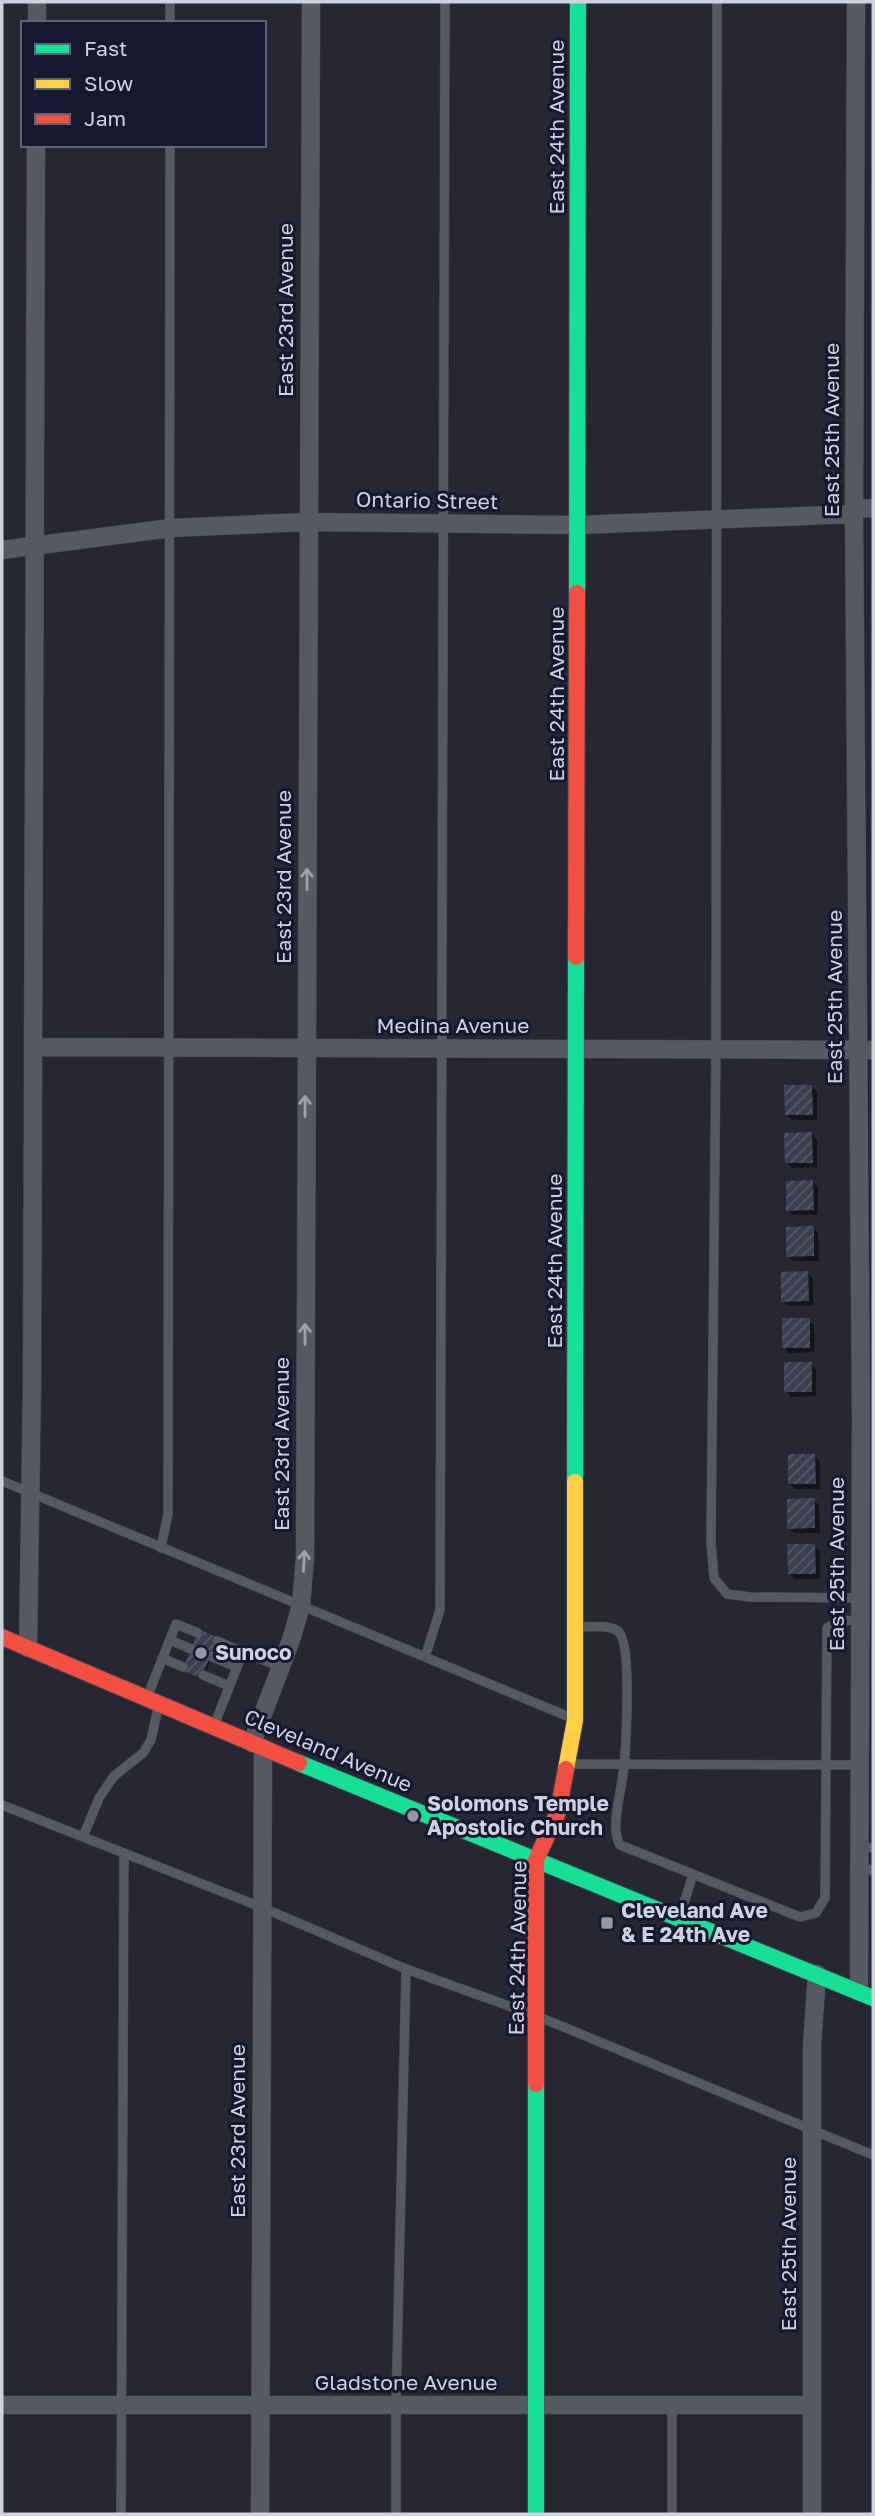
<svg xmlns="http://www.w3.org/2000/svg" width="875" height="2516" viewBox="0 0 875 2516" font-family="'Golos Text',sans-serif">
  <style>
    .shadow { fill: #0007 }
    .building { fill: url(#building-hatch) }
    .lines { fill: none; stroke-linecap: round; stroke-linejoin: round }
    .lane-casing { stroke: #42434e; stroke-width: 10 }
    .street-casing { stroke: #42434e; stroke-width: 19 }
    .fast-casing { stroke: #42434e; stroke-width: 18 }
    .slow-casing { stroke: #42434e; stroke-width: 18 }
    .jam-casing { stroke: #42434e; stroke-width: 18 }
    .lane { stroke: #565862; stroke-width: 9 }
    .street { stroke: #565862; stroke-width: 18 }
    .fast { stroke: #16e098; stroke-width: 16 }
    .slow { stroke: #ffcf43; stroke-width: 16 }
    .jam { stroke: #f24e42; stroke-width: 16 }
    .oneway { stroke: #9ea1ae }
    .poi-dot { fill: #9396a3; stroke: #16182f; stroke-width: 2.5 }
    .labels { text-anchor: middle; stroke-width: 6; stroke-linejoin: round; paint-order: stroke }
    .street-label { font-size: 21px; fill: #ced1e0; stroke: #16182f }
    .poi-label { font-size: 21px; font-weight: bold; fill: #ced1e0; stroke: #16182f; text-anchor: start }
  </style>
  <defs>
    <pattern id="building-hatch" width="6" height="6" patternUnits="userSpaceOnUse" patternTransform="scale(1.75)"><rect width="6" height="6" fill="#3e3e52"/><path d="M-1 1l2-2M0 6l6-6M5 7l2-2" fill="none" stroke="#59596b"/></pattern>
  </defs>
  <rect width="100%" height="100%" fill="#262733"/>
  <path class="shadow" d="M812,1087l5,5v28h-25l-5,-5z
    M812,1134l5,6v27l-25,1 -5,-6z
    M813,1182l5,5v28h-25l-5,-5z
    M813,1228l5,5 1,28h-26l-5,-5z
    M807,1273l6,5v28h-25l-5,-5z
    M809,1320l5,5 1,27 -26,1 -5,-6z
    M811,1364l5,5v27l-25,1 -5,-6z
    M814,1456l6,5v28h-25l-5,-5z
    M814,1500l5,5 1,28h-26l-5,-5z
    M814,1546l6,5v28h-25l-6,-5z
    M219,1641l-16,38 -19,-9z"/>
  <path class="building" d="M784,1085h28l1,30h-28z
    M812,1132l1,31h-28l-1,-30z
    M813,1180l1,30 -28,1v-30z
    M814,1226v30l-28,1v-30z
    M808,1271l1,30 -28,1v-30z
    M782,1318h28v30h-28z
    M784,1362h28v30h-28z
    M788,1454h27l1,30h-28z
    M815,1498v30l-28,1v-30z
    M787,1544h28l1,30h-28z
    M199,1629l19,9 -17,40 -19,-7z"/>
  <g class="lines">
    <g class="lane-casing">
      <path id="lane" d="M170,2v21
        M717,2l-1,1048 -5,492 3,36 13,16 23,3 110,1
        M2,1481l572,238
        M161,1548l7,-34c-1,-456 3,-913 2,-1369
        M577,1627c12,0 34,-3 42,5 13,14 7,111 5,134 -1,20 -15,62 -4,79l180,72 16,-4 9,-15 2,-270 12,-7 21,-1
        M170,1640l21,9
        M217,1641l26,11
        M210,1656l27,11
        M425,1657l15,-47 5,-1608
        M162,1658l21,9
        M203,1675l26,11
        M148,1695l28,-71 22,9
        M215,1723l28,-71 38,15
        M568,1764l292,1
        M2,1805l259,102 145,62 131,47 336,139
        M83,1837l16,-39 15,-22 29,-23 8,-13 7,-32
        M859,1846l14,2
        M860,1866l13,5
        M680,1916l13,-42
        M672,2406v108
        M121,2514l3,-661
        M396,2514v-108l10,-437"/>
    </g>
    <g class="street-casing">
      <path id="street" d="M856,2l-2,512 7,903 -2,575
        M37,23v-21
        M854,509l19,-1
        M2,550l169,-22 137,-6 270,3 276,-11
        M33,1047l840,3
        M28,1648l4,-266 4,-1237
        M252,1743l39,-103 10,-34 4,-49 6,-1555
        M2,2405h809
        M260,2514l3,-766
        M812,2514v-469l5,-71"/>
    </g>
    <g class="fast-casing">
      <path id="fast" d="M577,593l1,-591
        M575,1482l1,-525
        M299,1763l574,235
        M536,2084v430"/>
    </g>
    <g class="slow-casing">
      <path id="slow" d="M566,1769l9,-49v-238"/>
    </g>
    <g class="jam-casing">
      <path id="jam" d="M576,957l1,-364
        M2,1637l297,126
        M536,2084v-224l22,-48 8,-43"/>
    </g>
    <use href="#lane" class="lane"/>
    <use href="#street" class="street"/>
    <use href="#fast" class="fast"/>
    <use href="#slow" class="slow"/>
    <use href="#jam" class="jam"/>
  </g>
  <defs><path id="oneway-shaft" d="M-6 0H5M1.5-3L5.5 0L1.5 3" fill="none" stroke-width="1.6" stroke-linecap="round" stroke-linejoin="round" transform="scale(1.75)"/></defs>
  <g class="oneway">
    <use href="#oneway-shaft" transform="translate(307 879) rotate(-90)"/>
    <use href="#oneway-shaft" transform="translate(305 1106) rotate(-90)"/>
    <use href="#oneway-shaft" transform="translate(305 1334) rotate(-90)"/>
    <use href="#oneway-shaft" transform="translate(304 1561) rotate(-87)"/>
  </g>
  <g class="poi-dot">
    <circle cx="201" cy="1653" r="7"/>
    <circle cx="413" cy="1816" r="7"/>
    <rect x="600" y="1916" width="14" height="14" rx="3.5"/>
  </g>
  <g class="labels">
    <g class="street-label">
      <text transform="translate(557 127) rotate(-90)" y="7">East 24th Avenue</text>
      <text transform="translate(286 310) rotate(-90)" y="7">East 23rd Avenue</text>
      <text transform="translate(832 430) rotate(-90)" y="7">East 25th Avenue</text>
      <text transform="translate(427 501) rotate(1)" y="7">Ontario Street</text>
      <text transform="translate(557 694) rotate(-90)" y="7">East 24th Avenue</text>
      <text transform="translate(284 877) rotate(-90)" y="7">East 23rd Avenue</text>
      <text transform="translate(835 997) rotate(-90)" y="7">East 25th Avenue</text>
      <text x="453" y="1033">Medina Avenue</text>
      <text transform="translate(555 1261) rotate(-90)" y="7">East 24th Avenue</text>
      <text transform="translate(282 1444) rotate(-90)" y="7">East 23rd Avenue</text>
      <text transform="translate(837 1564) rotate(-90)" y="7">East 25th Avenue</text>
      <text transform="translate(328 1751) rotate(23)" y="7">Cleveland Avenue</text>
      <text transform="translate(518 1948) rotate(-89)" y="7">East 24th Avenue</text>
      <text transform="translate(238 2131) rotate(-90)" y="7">East 23rd Avenue</text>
      <text transform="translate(789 2244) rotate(-90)" y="7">East 25th Avenue</text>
      <text x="406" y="2390">Gladstone Avenue</text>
    </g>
    <g class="poi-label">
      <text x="215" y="1660">Sunoco</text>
      <text x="427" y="1811">Solomons Temple<tspan x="427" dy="24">Apostolic Church</tspan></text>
      <text x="621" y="1918">Cleveland Ave<tspan x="621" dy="24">&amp; E 24th Ave</tspan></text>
    </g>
  </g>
  <rect width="875" height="2516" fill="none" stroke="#ced1e0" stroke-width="7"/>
  <rect x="21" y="21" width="245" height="126" fill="#16182f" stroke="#606276" stroke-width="2"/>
  <rect x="35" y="44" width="35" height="10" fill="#16e098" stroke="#606276" stroke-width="2"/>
  <text x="84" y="56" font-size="21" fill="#ced1e0">Fast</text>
  <rect x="35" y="79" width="35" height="10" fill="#ffcf43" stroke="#606276" stroke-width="2"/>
  <text x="84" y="91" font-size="21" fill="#ced1e0">Slow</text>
  <rect x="35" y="114" width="35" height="10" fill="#f24e42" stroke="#606276" stroke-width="2"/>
  <text x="84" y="126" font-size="21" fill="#ced1e0">Jam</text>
</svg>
